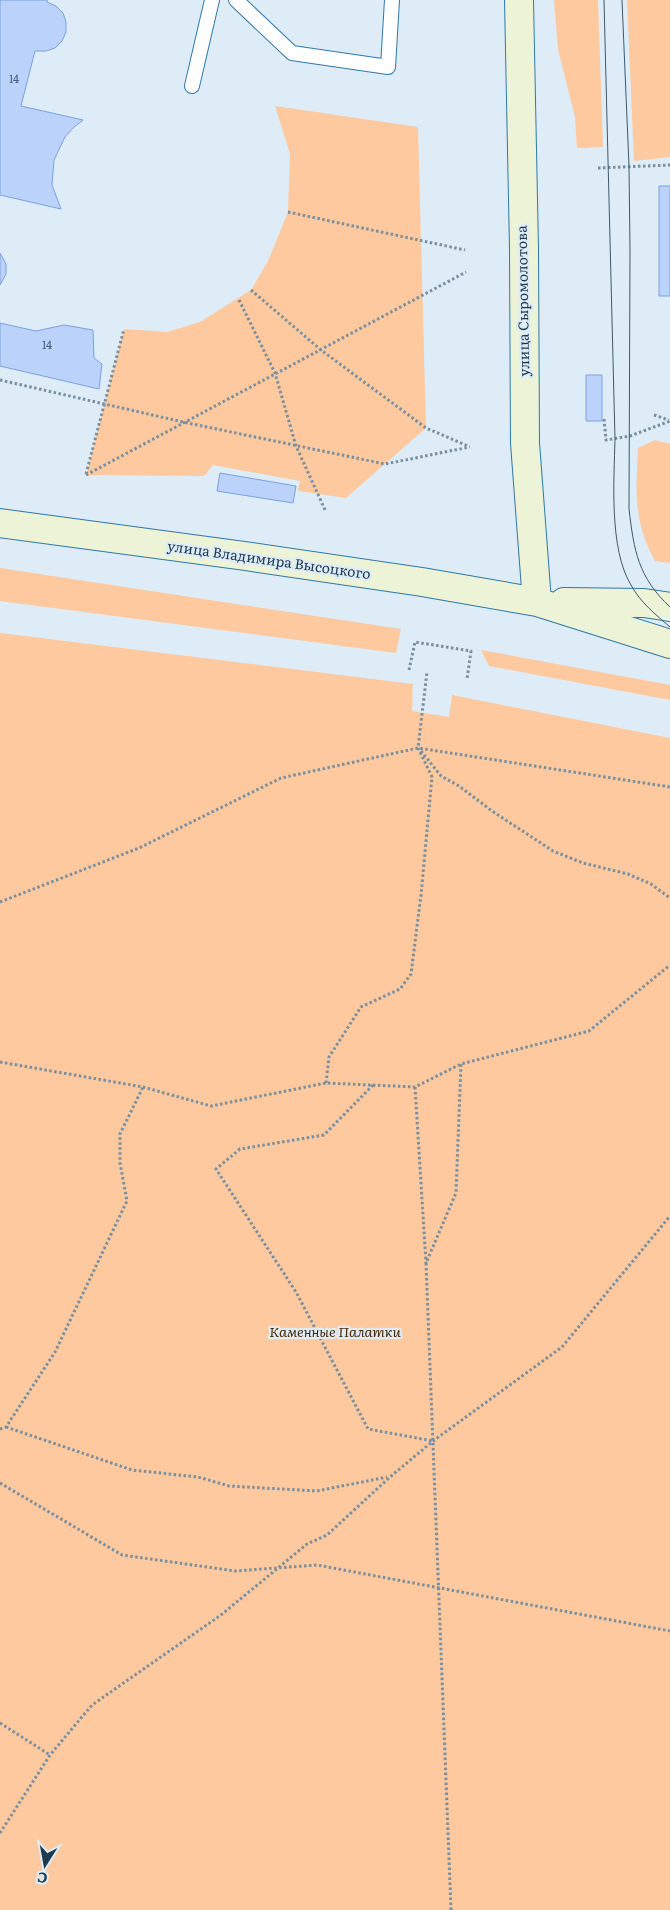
<svg xmlns="http://www.w3.org/2000/svg" width="670" height="1910" viewBox="0 0 670 1910" font-family="Literata,serif">
  <style>
    .green { fill: #fec99e }
    .building { fill: #bbd3fb; stroke: #7ba0e0 }
    .lines { fill: none; stroke-linecap: round; stroke-linejoin: round }
    .lane-casing { stroke: #2f78a7; stroke-width: 16 }
    .secondary-casing { stroke: #2f78a7; stroke-width: 30 }
    .path { stroke: #798f9f; stroke-width: 3; stroke-dasharray: 2.5 2.5; stroke-linecap: butt }
    .lane { stroke: #fff; stroke-width: 14 }
    .secondary { stroke: #ecf3d6; stroke-width: 28 }
    .tram { stroke: #3d586b; stroke-width: 1 }
    .labels { text-anchor: middle; stroke-width: 4.5; stroke-linejoin: round; paint-order: stroke }
    .number-label { font-size: 11px; fill: #446079 }
    .street-label { font-size: 14px; fill: #1c3a4e; stroke: #deecf7 }
    .park-label { font-size: 14px; font-style: italic; fill: #4d2800; stroke: #deecf7 }
  </style>
  <rect width="100%" height="100%" fill="#deecf7"/>
  <path class="green" d="M554,0h44l5,147 -26,1 -2,-31 -17,-68z
    M627,0h43v157l-36,4z
    M275,106l143,21 8,301 -80,70 -48,-7 2,-10 -87,-16 -9,11 -118,-1 38,-146 43,3 33,-10 51,-32 17,-29 20,-49 2,-58z
    M655,440l15,4v119l-15,-2c-22,-41 -19,-68 -17,-113z
    M0,568l401,61 -5,24 -396,-52z
    M0,633l413,51 -1,27 37,6 3,-22 218,43v1172h-670z
    M481,650l189,35v15l-181,-34z"/>
  <path class="building" d="M0,0h47v2l9,4 7,7 3,9v10l-4,9 -7,7 -9,3h-11l-14,55 62,14 -10,8 -8,9 -11,23 -2,25 9,24 -61,-14z
    M659,186h11v110h-11z
    M0,253l6,11v10l-6,11z
    M0,323l36,8 28,-6 29,5 1,28 8,6 -3,25 -99,-23z
    M586,375h16v46h-16z
    M220,473l76,13 -3,17 -76,-12z"/>
  <g class="lines">
    <g class="lane-casing">
      <path id="lane" d="M236,0l56,53 96,14 4,-67
        M192,86l20,-86"/>
    </g>
    <g class="secondary-casing">
      <path id="secondary" d="M519,0l5,249 1,194 12,159
        M0,523l245,33 177,26 115,20 133,42
        M564,602l80,1 26,4"/>
    </g>
    <path class="path" d="M598,168l72,-3
      M288,212l177,38
      M251,290l70,60 105,78 42,18
      M239,300l36,73 21,73 30,66
      M0,380l183,42 202,42 85,-17
      M654,415l15,5
      M604,419l2,21 24,-4 40,-15
      M86,474l38,-145
      M86,475l380,-203
      M409,670l6,-28 56,9 -4,28
      M421,751l20,25 18,10 33,25 61,40 30,12 45,11 23,10 19,14
      M0,902l139,-54 142,-70 137,-30 252,39
      M0,1062l143,25 68,19 115,-23 89,4 46,-23 128,-33 81,-66
      M326,1083l3,-26 32,-50 39,-18 11,-15 10,-79 11,-118 -14,-29 9,-76
      M373,1085l-49,50 -84,14 -24,20 80,123 72,137 65,12
      M415,1087l11,176
      M6,1427l126,43 66,7 31,9 88,5 70,-14
      M0,1429l6,-2 49,-75 72,-151 -7,-38v-29l23,-47
      M0,1483l122,72 113,16 82,-6 353,66
      M0,1723l50,32
      M0,1833l50,-78 42,-50 129,-90 86,-71 20,-9 63,-58 43,-36 129,-94 108,-131
      M451,1910l-25,-647 30,-70 5,-129"/>
    <use href="#lane" class="lane"/>
    <use href="#secondary" class="secondary"/>
    <path class="tram" d="M604,0l11,439c-1,41 -6,110 16,146 9,17 25,30 39,42
      M622,0l7,166 1,83 -1,260c5,42 9,68 41,98"/>
  </g>
  <g class="labels">
    <g class="number-label">
      <text x="14" y="83">14</text>
      <text x="47" y="349">14</text>
    </g>
    <g class="street-label">
      <text transform="translate(523 301) rotate(-91)" y="5">улица Сыромолотова</text>
      <text transform="translate(269 560) rotate(8)" y="5">улица Владимира Высоцкого</text>
    </g>
    <g class="park-label">
      <text x="335" y="1337">Каменные Палатки</text>
    </g>
  </g>
  <g transform="translate(45 1865) rotate(191)" stroke="#deecf7" stroke-width="4" paint-order="stroke">
  <path d="M0-4L9 19L0 12L-9 19Z" fill="#1c3a4e"/>
  <text y="-8" font-size="14" font-weight="bold" text-anchor="middle" fill="#1c3a4e">С</text>
  </g>
</svg>
